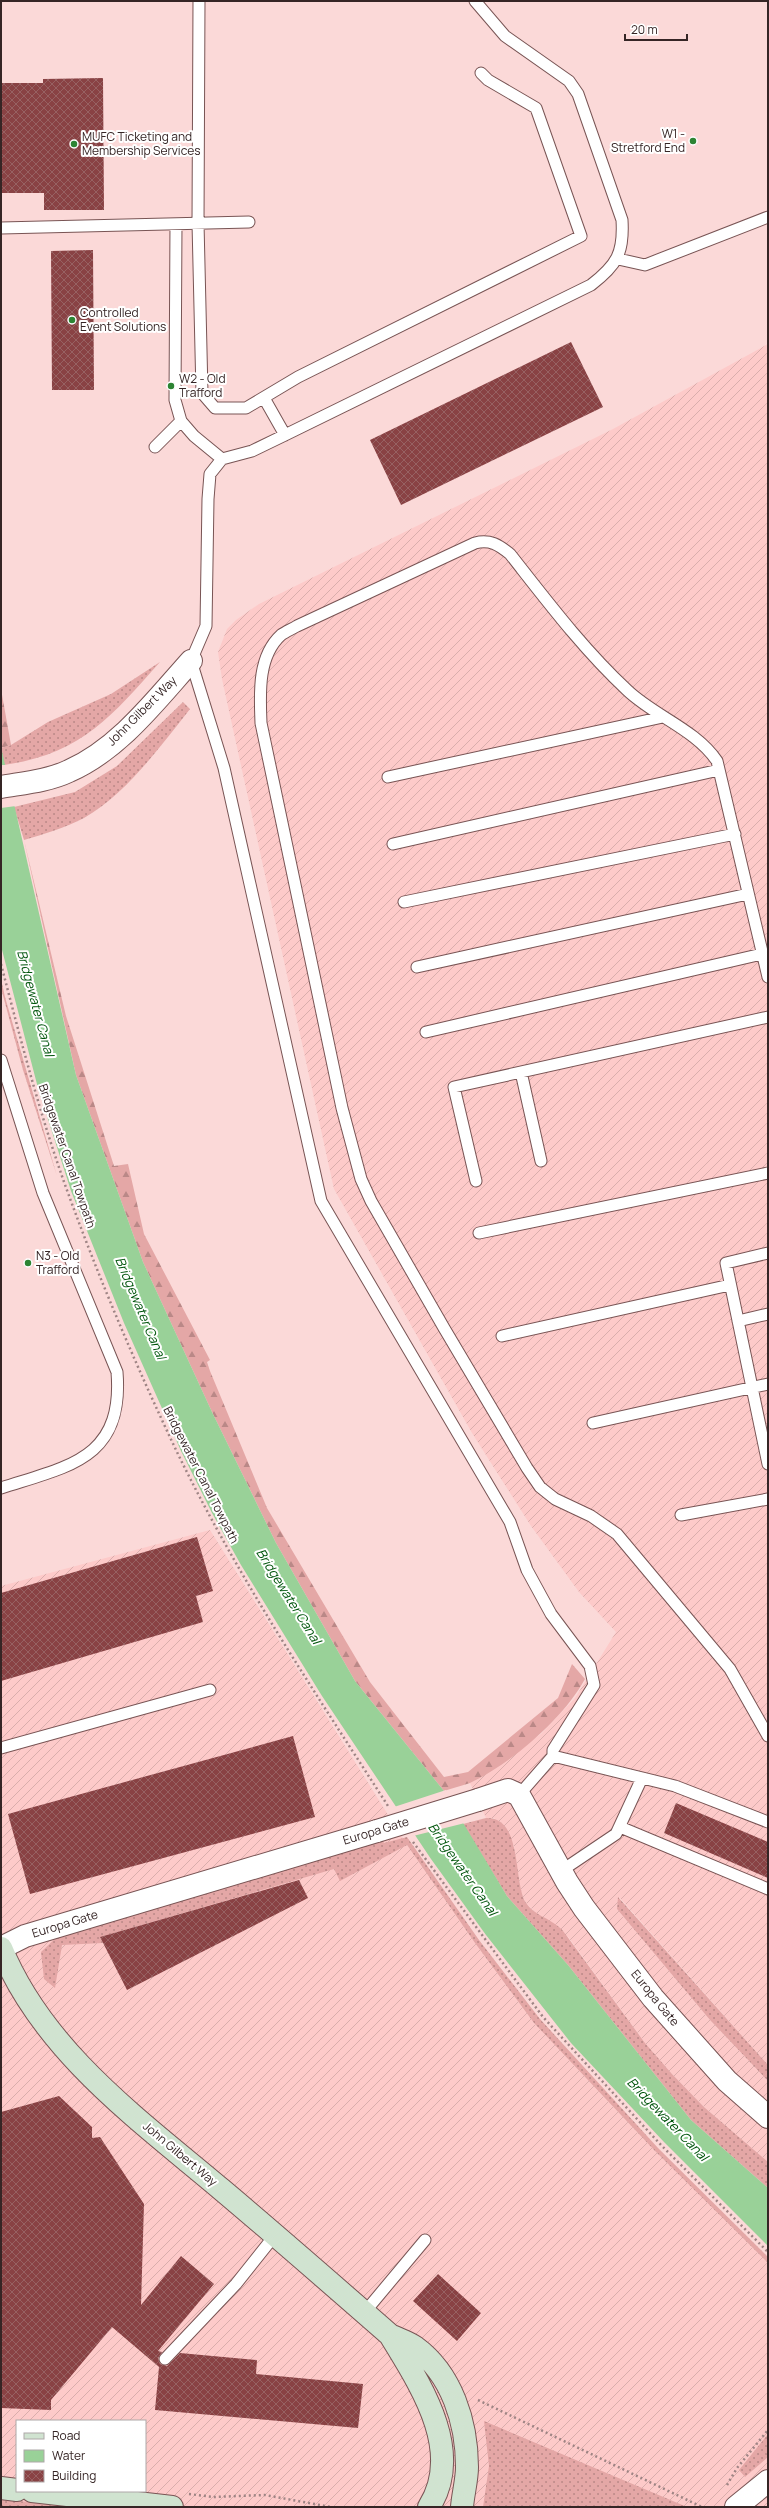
<svg xmlns="http://www.w3.org/2000/svg" width="769" height="2508" viewBox="0 0 769 2508" font-family="Manrope,sans-serif">
  <style>
    .industrial { fill: url(#industrial-furrows); fill-rule: evenodd }
    .grass { fill: url(#grass-dots) }
    .forest { fill: url(#forest-firs) }
    .water { fill: #99d198 }
    .pier { fill: #fbd9d8 }
    .building { fill: url(#building-cross-hatch) }
    .lines { fill: none; stroke-linecap: round; stroke-linejoin: round }
    .lane-casing { stroke: #785454; stroke-width: 13 }
    .street-casing { stroke: #785454; stroke-width: 24 }
    .secondary-casing { stroke: #785454; stroke-width: 24 }
    .path { stroke: #9e8484; stroke-width: 2.5; stroke-dasharray: 2 3; stroke-linecap: butt }
    .lane { stroke: #fff; stroke-width: 11 }
    .street { stroke: #fff; stroke-width: 22 }
    .secondary { stroke: #d0e3d0; stroke-width: 22 }
    .street-bridge-casing { stroke: #785454; stroke-width: 24; stroke-linecap: butt }
    .street-bridge { stroke: #fff; stroke-width: 22 }
    .poi-dot { fill: #2c8433; stroke: #fff; stroke-width: 1.5 }
    .labels { text-anchor: middle; stroke-width: 4; stroke-linejoin: round; paint-order: stroke }
    .poi-label { font-size: 12px; fill: #352525; stroke: #fff; text-anchor: start }
    .street-label { font-size: 12px; fill: #352525; stroke: #fff }
    .water-label { font-size: 13px; font-style: italic; fill: #00550c; stroke: #fff }
  </style>
  <defs>
    <pattern id="industrial-furrows" width="10" height="10" patternUnits="userSpaceOnUse"><rect width="10" height="10" fill="#fdcac9"/><path d="M-1 1l2-2M0 10L10 0M9 11l2-2" fill="none" stroke="#d9adac"/></pattern>
    <pattern id="grass-dots" width="8" height="8" patternUnits="userSpaceOnUse"><rect width="8" height="8" fill="#e4a7a6"/><path d="M2 2h.1M6 6h.1" fill="none" stroke="#ba8887" stroke-width="1.8" stroke-linecap="round"/></pattern>
    <pattern id="forest-firs" width="22" height="20" patternUnits="userSpaceOnUse"><rect width="22" height="20" fill="#e4a7a6"/><path d="M5 1l3.5 6h-7zM16 11l3.5 6h-7z" fill="#ba8887"/></pattern>
    <pattern id="building-cross-hatch" width="8" height="8" patternUnits="userSpaceOnUse"><rect width="8" height="8" fill="#894244"/><path d="M0 0l8 8M0 8l8-8" fill="none" stroke="#976162"/></pattern>
  </defs>
  <rect width="100%" height="100%" fill="#fbd9d8"/>
  <path class="industrial" d="M768,344v1721l-149,-168 -2,12 93,111 58,61v81l-64,-55 -32,-33 -27,-31 -76,-105 -10,-11 -23,-14 -10,-10 -5,-11 -7,-46 -10,-18 -10,-10h-8l-16,-35 71,-49 34,-36 41,-66 -37,-40 -48,-66 -59,-93 -138,-244 -112,-510 -4,-27 9,-23 9,-9 23,-16 354,-175z
    M210,1530l197,315 68,98 59,80 121,128 113,112v244h-767v-921zM17,2421h128v70h-128z"/>
  <path class="grass" d="M160,662c-49,55 -79,92 -156,103l-3,-17 10,-3 37,-23 63,-28z
    M183,702l7,7c-31,39 -63,84 -106,109 -19,10 -40,16 -60,22l-10,-33 61,-15 42,-26z
    M1,979l4,18 52,179 -34,-106 -22,-82z
    M486,1818c37,-2 27,65 40,85 8,12 23,15 33,24 4,3 7,8 10,12l76,104 27,31 32,33 64,55v26l-77,-68 -123,-155 -61,-69 -44,-72z
    M407,1837l72,103 61,79 118,129 110,109v6l-113,-112 -121,-128 -59,-80 -68,-98 -67,36 -6,-12 -234,68 3,6 -41,2 -7,43 -11,-9 -3,-27 18,-17 323,-95 2,3z
    M618,1897l150,168v16l-58,-61 -93,-111z
    M484,2421l203,86h-204l6,-41z
    M768,2434v23l-23,20 -6,-7z
    M1,2499l74,8h-74z"/>
  <path class="forest" d="M1,689l10,56 -10,3z
    M24,840l42,176 48,150 14,-2 16,70 66,126 -3,2 3,9 57,137 103,174 74,95 24,-5 90,-74 14,-34 13,15c-22,40 -73,84 -115,104 -8,3 -18,5 -26,8l-89,-110 -79,-138 -64,-131 -69,-150 -67,-187z"/>
  <path class="water" d="M1,747l75,328 67,187 69,150 64,131 79,138 89,110 63,105 61,69 123,155 77,68v58l-104,-104 -93,-99 -85,-108 -55,-76 -109,-163 -81,-131 -29,-52 -31,-62 -57,-128 -53,-132 -33,-103 -37,-142z"/>
  <path class="pier" d="M1,765h5l10,41 -15,2z
    M446,1790l19,33 -52,13 -19,-29z"/>
  <path class="building" d="M103,78l1,132h-60v-17h-43v-110h42v-4z
    M93,250l1,140h-42l-1,-139z
    M571,342l32,65 -202,98 -31,-65z
    M197,1537l16,54 -17,5 7,26 -202,59v-88z
    M293,1736l22,81 -285,77 -22,-80z
    M676,1803l92,39v36l-104,-45z
    M299,1880l9,18 -181,92 -27,-53z
    M59,2096l33,31v11l8,-1 44,67 -3,101 40,-49 33,28 -56,67 4,1 -4,6 2,6 7,2 13,-13 77,7 -1,14 107,10 -5,44 -203,-18 4,-43 -47,-40 -61,73v10l-50,-2v-296z
    M438,2274l43,39 -24,28 -44,-40z"/>
  <g class="lines">
    <g class="lane-casing">
      <path id="lane" d="M199,1l-1,222 4,170 13,15h31l52,-31 283,-141 -45,-128 -48,-28 -7,-7
        M475,1l30,35 64,45 9,13 44,126c2,33 -5,45 -31,65l-306,150 -33,16 -30,8 -12,15 -2,25 -2,127 -15,35 33,107 97,433 189,321 17,48 24,44 39,52 4,19 -41,65v6l-34,39
        M176,224l-1,176 6,21 13,15 28,23
        M1,228l248,-6
        M618,259l27,6 123,-48
        M264,398l21,37
        M155,447l26,-26
        M388,777l275,-60
        M393,844l326,-74
        M404,902l331,-68
        M417,967l331,-73
        M768,977l-51,-216c-22,-32 -63,-45 -90,-71 -44,-41 -80,-89 -117,-136 -11,-9 -20,-15 -35,-11l-178,83c-5,3 -12,6 -16,9 -24,22 -21,60 -20,88l81,385 19,71 10,22 73,127 83,140 13,19 15,12 36,17 26,18 113,135 38,67
        M426,1032l336,-78
        M1,1060l42,133 74,179c7,87 -48,94 -116,116
        M521,1072l20,89
        M476,1181l-22,-94 314,-70
        M479,1233l289,-60
        M768,1253l-42,10 42,201
        M738,1321l30,-7
        M502,1336l228,-51
        M593,1423l175,-39
        M681,1515l87,-16
        M1,1748l209,-58
        M553,1756l122,30 93,36
        M620,1827l148,62
        M561,1871l55,-37 26,-56
        M364,2313l61,-73
        M165,2359l71,-75 39,-49"/>
    </g>
    <g class="street-casing">
      <path id="street" d="M1,787c23,-4 47,-6 68,-16 50,-22 87,-71 122,-110
        M478,1800l30,-10 11,5 48,87 17,26 69,90 74,83 41,36
        M1,1948l24,-12 352,-105
        M736,2507l32,-26"/>
    </g>
    <g class="secondary-casing">
      <path id="secondary" d="M1,1948c42,103 137,171 220,241 57,48 113,97 169,146 8,4 18,7 25,12 37,27 52,76 52,120 0,13 -4,27 -5,40
        M390,2335c29,48 75,115 39,172
        M1,2488l16,2
        M32,2491l140,16"/>
    </g>
    <path class="path" d="M1,964c20,77 40,155 67,229 32,88 69,175 109,259 60,124 137,239 211,354
      M413,1842l130,175 118,128 107,107
      M478,2400l224,107
      M727,2485l10,-17 31,-38
      M189,2494l24,3 52,-2 66,12"/>
    <use href="#lane" class="lane"/>
    <use href="#street" class="street"/>
    <use href="#secondary" class="secondary"/>
    <g class="street-bridge-casing">
      <path id="street-bridge" d="M377,1831l101,-31"/>
    </g>
    <use href="#street-bridge" class="street-bridge"/>
  </g>
  <g class="poi-dot">
    <circle cx="693" cy="141" r="4"/>
    <circle cx="74" cy="144" r="4"/>
    <circle cx="72" cy="320" r="4"/>
    <circle cx="171" cy="386" r="4"/>
    <circle cx="28" cy="1263" r="4"/>
  </g>
  <g class="labels">
    <g class="poi-label">
      <text x="685" y="138" text-anchor="end">W1 -<tspan x="685" dy="14">Stretford End</tspan></text>
      <text x="82" y="141">MUFC Ticketing and<tspan x="82" dy="14">Membership Services</tspan></text>
      <text x="80" y="317">Controlled<tspan x="80" dy="14">Event Solutions</tspan></text>
      <text x="179" y="383">W2 - Old<tspan x="179" dy="14">Trafford</tspan></text>
      <text x="36" y="1260">N3 - Old<tspan x="36" dy="14">Trafford</tspan></text>
    </g>
    <g class="street-label">
      <text transform="translate(142 711) rotate(-45)" y="4">John Gilbert Way</text>
      <text transform="translate(67 1156) rotate(71)" y="4">Bridgewater Canal Towpath</text>
      <text transform="translate(201 1475) rotate(63)" y="4">Bridgewater Canal Towpath</text>
      <text transform="translate(376 1831) rotate(-17)" y="4">Europa Gate</text>
      <text transform="translate(65 1924) rotate(-17)" y="4">Europa Gate</text>
      <text transform="translate(655 1998) rotate(51)" y="4">Europa Gate</text>
      <text transform="translate(180 2154) rotate(40)" y="4">John Gilbert Way</text>
    </g>
    <g class="water-label">
      <text transform="translate(36 1003) rotate(75)" y="5">Bridgewater Canal</text>
      <text transform="translate(141 1308) rotate(67)" y="5">Bridgewater Canal</text>
      <text transform="translate(289 1596) rotate(58)" y="5">Bridgewater Canal</text>
      <text transform="translate(463 1869) rotate(55)" y="5">Bridgewater Canal</text>
      <text transform="translate(668 2119) rotate(46)" y="5">Bridgewater Canal</text>
    </g>
  </g>
  <rect width="769" height="2508" fill="none" stroke="#352525" stroke-width="4"/>
  <rect x="16" y="2420" width="130" height="72" fill="#ffffff" stroke="#aea8a8"/>
  <rect x="24" y="2433" width="20" height="6" fill="#d0e3d0" stroke="#aea8a8"/>
  <text x="52" y="2440" font-size="12" fill="#352525">Road</text>
  <rect x="24" y="2450" width="20" height="12" fill="#99d198" stroke="#aea8a8"/>
  <text x="52" y="2460" font-size="12" fill="#352525">Water</text>
  <rect x="24" y="2470" width="20" height="12" fill="url(#building-cross-hatch)" stroke="#aea8a8"/>
  <text x="52" y="2480" font-size="12" fill="#352525">Building</text>
  <path d="M625 34v6h62v-6" fill="none" stroke="#352525" stroke-width="2"/>
  <text x="631" y="34" font-size="12" fill="#352525" stroke="#ffffff" stroke-width="3" paint-order="stroke">20 m</text>
</svg>
